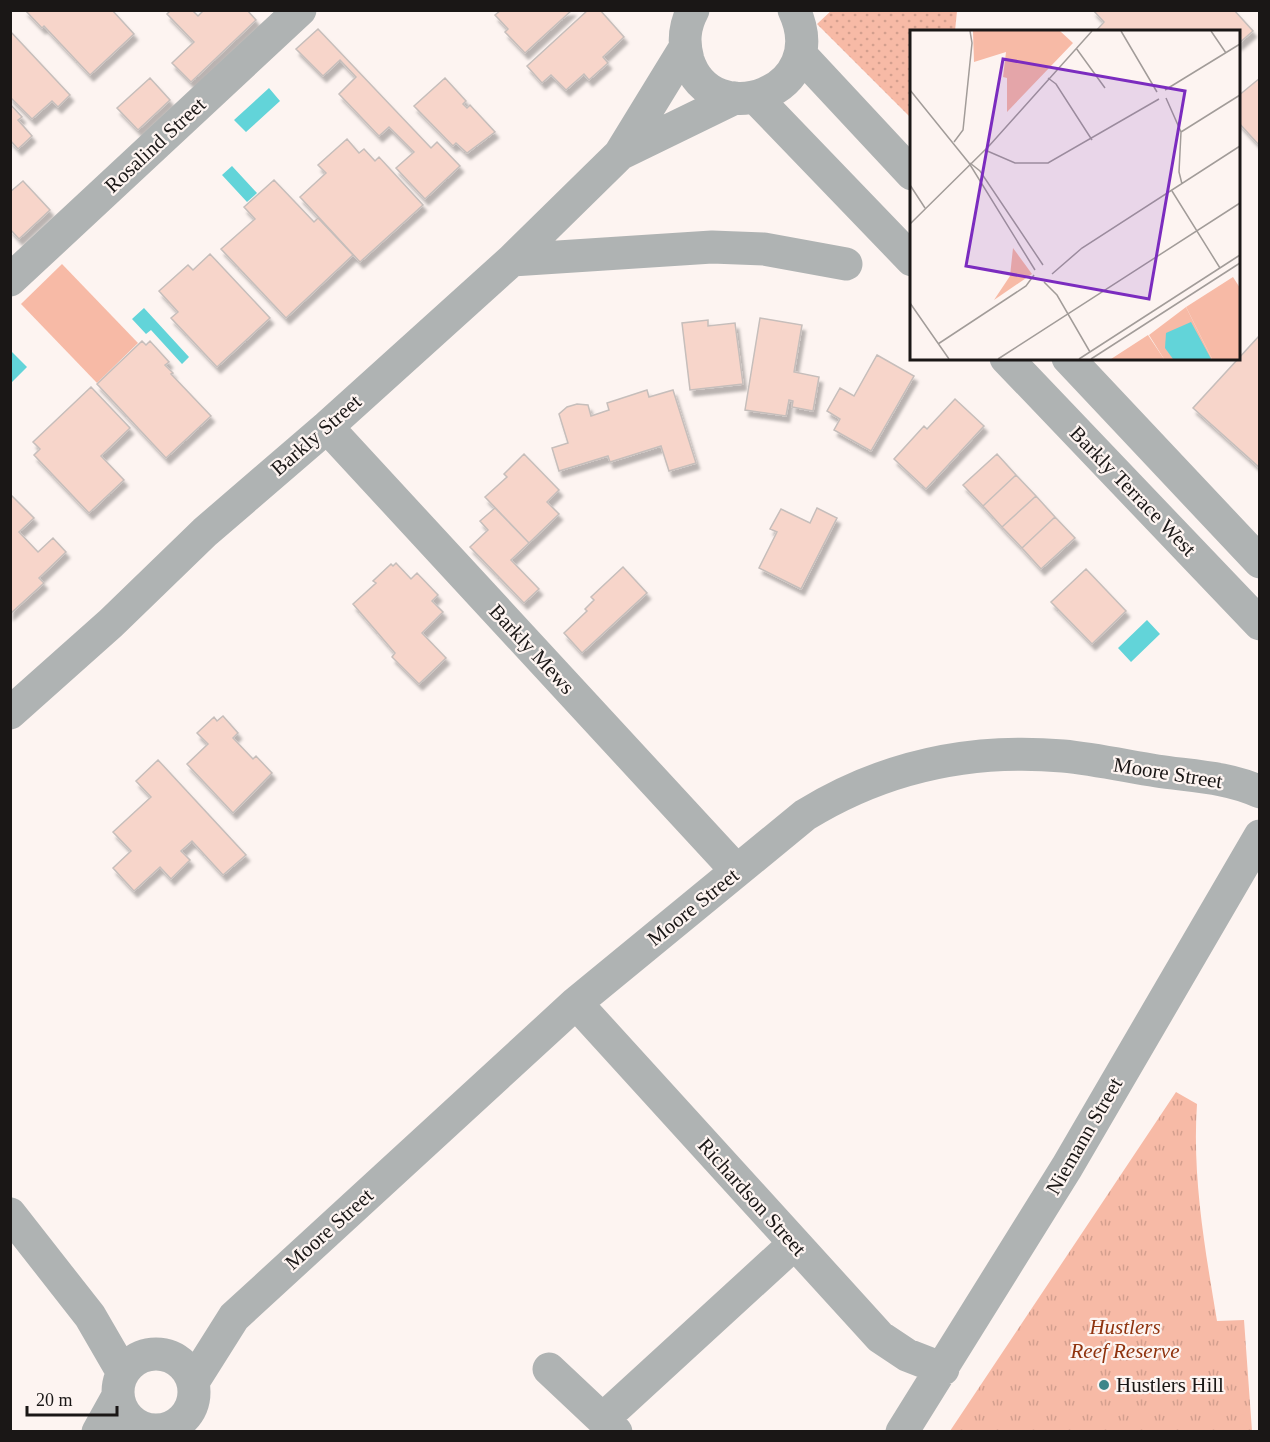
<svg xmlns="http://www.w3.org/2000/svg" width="1270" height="1442" viewBox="0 0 1270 1442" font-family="Georgia,serif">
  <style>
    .grass { fill: url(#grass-dots) }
    .park { fill: url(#park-tufts) }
    .pitch { fill: #f7baa6 }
    .water { fill: #62d4d9 }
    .building { fill: #f7d5ca; stroke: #c6bebb; stroke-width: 1.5; filter: url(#shadow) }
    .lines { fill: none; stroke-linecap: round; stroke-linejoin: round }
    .minor { stroke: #afb3b3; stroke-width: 33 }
    .poi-dot { fill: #3d8689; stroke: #fdf4f1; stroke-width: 2 }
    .labels { text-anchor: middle; stroke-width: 4.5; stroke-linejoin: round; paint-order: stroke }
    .street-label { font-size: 21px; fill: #1a1716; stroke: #fdf4f1 }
    .park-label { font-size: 21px; font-style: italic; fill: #8f330e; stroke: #fdf4f1 }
    .poi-label { font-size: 21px; fill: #1a1716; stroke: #fdf4f1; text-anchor: start }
    .inset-road { fill: none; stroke: #a29c99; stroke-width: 1.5 }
    .view { fill: #7b2cbf; fill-opacity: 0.15; stroke: #7b2cbf; stroke-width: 3 }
    .inset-edge { fill: none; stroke: #1a1716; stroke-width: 3 }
  </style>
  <defs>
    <pattern id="grass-dots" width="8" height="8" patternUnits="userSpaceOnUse" patternTransform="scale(1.5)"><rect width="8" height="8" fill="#f7baa6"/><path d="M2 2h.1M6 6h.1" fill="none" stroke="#d39f8e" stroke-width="1.8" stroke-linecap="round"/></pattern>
    <pattern id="park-tufts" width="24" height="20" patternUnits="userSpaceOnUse" patternTransform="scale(1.5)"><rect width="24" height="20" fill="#f7baa6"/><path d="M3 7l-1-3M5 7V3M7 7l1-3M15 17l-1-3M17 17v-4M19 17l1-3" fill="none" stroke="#d39f8e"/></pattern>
    <filter id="shadow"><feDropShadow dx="3.5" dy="6" stdDeviation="1.5" flood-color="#0004"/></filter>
  </defs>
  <rect width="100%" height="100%" fill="#fdf4f1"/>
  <path class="grass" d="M832,10l125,1 -2,20 -43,1 -1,86 -94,-94z"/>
  <path class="park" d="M1176,1092l21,12c-5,73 8,145 20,217l27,-1 8,111h-302z"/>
  <path class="pitch" d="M62,264l76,79 -41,40 -76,-79z"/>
  <path class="water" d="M269,88l11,13 -34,31 -12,-12z
    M232,166l25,27 -10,9 -25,-27z
    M144,308l45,49 -7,7 -31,-34 -5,4 -14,-15z
    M11,351l16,16 -15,15 -2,-1z
    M1147,620l13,14 -29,28 -13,-14z"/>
  <path class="building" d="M25,10h87l22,24 -44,41 -46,-49 -2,2z
    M171,10h21l6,6 6,-6h43l9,10 -65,62 -19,-19 22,-21 -27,-28z
    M501,10h71l-47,43 -20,-21 3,-3 -13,-14z
    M588,10h12l24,27 -21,20 5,6 -19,17 -5,-6 -18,16 -15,-15 -9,8 -15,-17z
    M1093,10h141l19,21 -15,13v-12h-143l9,-10z
    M318,29l113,119 6,-6 23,24 -35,33 -29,-31 18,-16 -25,-25 -10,9 -40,-42 17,-17 -16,-17 -17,16 -27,-27z
    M10,31l60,64 -12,12 -6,-6 -20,18 -22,-22z
    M150,78l20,22 -32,30 -21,-22z
    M445,78l21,23 -3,3 4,4 3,-3 25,27 -28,21 -11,-10 -3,3 -39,-40z
    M1260,78v67h-1l-21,-23v-26z
    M10,104l12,13 -4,3 14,16 -14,13 -8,-9z
    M347,139l12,14 5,-4 11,12 4,-4 44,48 -63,57 -60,-65 26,-24 -8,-8z
    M274,180l40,42 4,-4 35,37 -67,63 -65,-69 34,-30 -11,-12z
    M23,181l27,29 -31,29 -9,-10v-37z
    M210,254l60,64 -53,49 -46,-49 7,-6 -19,-21 29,-26 5,5z
    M760,318l42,7 -8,47 25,5 -6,34 -21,-4 1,-6 -4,-1 -3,16 -41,-6z
    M708,320v6l27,-3 8,61 -53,6 -8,-67z
    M1260,335v133l-67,-60z
    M142,341l4,4 4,-4 19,21 -4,3 8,8 -2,1 40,42 -45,42 -69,-74z
    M877,355l37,21 -43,75 -37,-21 6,-11 -13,-8 13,-23 14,8z
    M91,387l39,41 -29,28 23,24 -35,33 -55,-58 6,-6 -7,-7z
    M647,390l2,7 24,-7 23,73 -27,8 -8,-25 -51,16 -2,-6 -49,15 -7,-23 16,-5 -9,-29 8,-7 10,-3 11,1 3,11 18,-6 -2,-7z
    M955,399l29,27 -58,63 -32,-30 30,-33 3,3z
    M524,454l35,36 -12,12 12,12 -30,29 -44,-46 22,-20 -3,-3z
    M997,454l19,21 -33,31 -20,-21z
    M1016,475l20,21 -34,31 -19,-21z
    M10,494l24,24 -15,14 19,20 15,-14 13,14 -27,26 5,5 -34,31z
    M1036,496l19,21 -33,31 -20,-21z
    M495,508l34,35 -18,17 28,29 -15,14 -54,-56 18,-17 -8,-9z
    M817,508l20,10 -36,71 -42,-21 18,-36 -7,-3 11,-20 29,14z
    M1055,517l20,21 -34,31 -19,-21z
    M396,563l15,16 6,-6 21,22 -6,6 11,11 -21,21 24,25 -27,26 -27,-27 3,-4 -42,-49 23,-21 -3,-2 18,-17 2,2z
    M623,567l24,26 -65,60 -18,-20 23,-22 -2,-2 9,-9 -3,-3z
    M1086,569l40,42 -34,33 -41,-42z
    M223,716l15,17 -5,5 20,21 3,-3 16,17 -39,40 -46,-49 21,-20 -11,-11 17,-16 3,4z
    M158,760l88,95 -23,20 -31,-34 -11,10 9,9 -19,19 -11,-12 -26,24 -21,-23 18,-17 -18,-19 38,-35 -15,-16z"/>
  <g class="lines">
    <path class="minor" d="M693,10c-9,17 -10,32 -5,50 24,74 145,32 106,-50
      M801,55l111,119
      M756,98l156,162
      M620,154l115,-56
      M512,260l200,-13 52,2 82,15
      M10,280l290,-270
      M1006,358l254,266
      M1068,358l192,204
      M327,427l410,444
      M10,713l101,-90 94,-91 122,-105 185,-167 108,-106 65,-106
      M576,1003l304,334 27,18 36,14
      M10,1214l80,102 33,57
      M118 1392a38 38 0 1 1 76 0a38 38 0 1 1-76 0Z
      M549,1369l67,63
      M193,1382l41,-65 342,-314 229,-188c78,-48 166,-67 258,-59 31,3 63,10 94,15 33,5 72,6 103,21
      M603,1419l191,-175
      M98,1432l20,-36
      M902,1432l165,-265 193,-331"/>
  </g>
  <circle class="poi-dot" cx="1104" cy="1385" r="6"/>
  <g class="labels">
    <g class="street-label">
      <text transform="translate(155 145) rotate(-43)" y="7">Rosalind Street</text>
      <text transform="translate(316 435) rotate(-41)" y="7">Barkly Street</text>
      <text transform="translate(1133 491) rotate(46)" y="7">Barkly Terrace West</text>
      <text transform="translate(532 649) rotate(47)" y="7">Barkly Mews</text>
      <text transform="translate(1168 773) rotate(9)" y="7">Moore Street</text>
      <text transform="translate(693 907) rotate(-39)" y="7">Moore Street</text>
      <text transform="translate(1084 1136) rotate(-60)" y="7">Niemann Street</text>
      <text transform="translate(752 1197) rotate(48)" y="7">Richardson Street</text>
      <text transform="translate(329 1229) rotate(-42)" y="7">Moore Street</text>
    </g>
    <g class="park-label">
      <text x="1125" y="1334">Hustlers<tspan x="1125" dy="24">Reef Reserve</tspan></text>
    </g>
    <g class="poi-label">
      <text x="1116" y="1392">Hustlers Hill</text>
    </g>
  </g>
  <g transform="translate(910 30)">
    <rect width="330" height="330" fill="#fdf4f1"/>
    <path d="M103,218l19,26 -38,26 16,-24z" fill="#f7baa6"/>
    <path d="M63,1h87l13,12 -66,69v-34l-4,-1 3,-25 -32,10zM276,277l26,52h-48l-15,-24z" fill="#f7baa6"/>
    <path d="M323,247l7,11v71h-28l-26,-52zM238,305l16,24h-53z" fill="#f7baa6"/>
    <path d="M281,292l19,35 1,2h-38l-8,-11 1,-15z" fill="#62d4d9"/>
    <path class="inset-road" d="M211,1l36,61M301,1l15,22M166,18l29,40M138,48l8,6 36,56M0,60l59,73 66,107M255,60l75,-46M256,68l15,34 -2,40 3,12M271,102l59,-37M44,112l9,-12 9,-87 -2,-12M75,120l30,13h33l111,-64M60,133l10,8 63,94M0,155l15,23M262,161l48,77M0,194l79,-78 103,-115M142,244l30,-26 158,-102M134,252l13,13 33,57M0,273l39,56M28,314l88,-58 8,-11M88,329l242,-156M169,329l161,-104M181,329l149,-96"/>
    <path class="view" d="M93,29l182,32 -36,208 -183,-33z"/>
    <rect width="330" height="330" class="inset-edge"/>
  </g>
  <rect width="1270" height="1442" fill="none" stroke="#1a1716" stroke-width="24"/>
  <path d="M27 1406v9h90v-9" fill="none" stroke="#1a1716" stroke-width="3"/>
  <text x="36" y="1406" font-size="18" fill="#1a1716" stroke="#fdf4f1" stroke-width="4.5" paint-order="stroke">20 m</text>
</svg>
